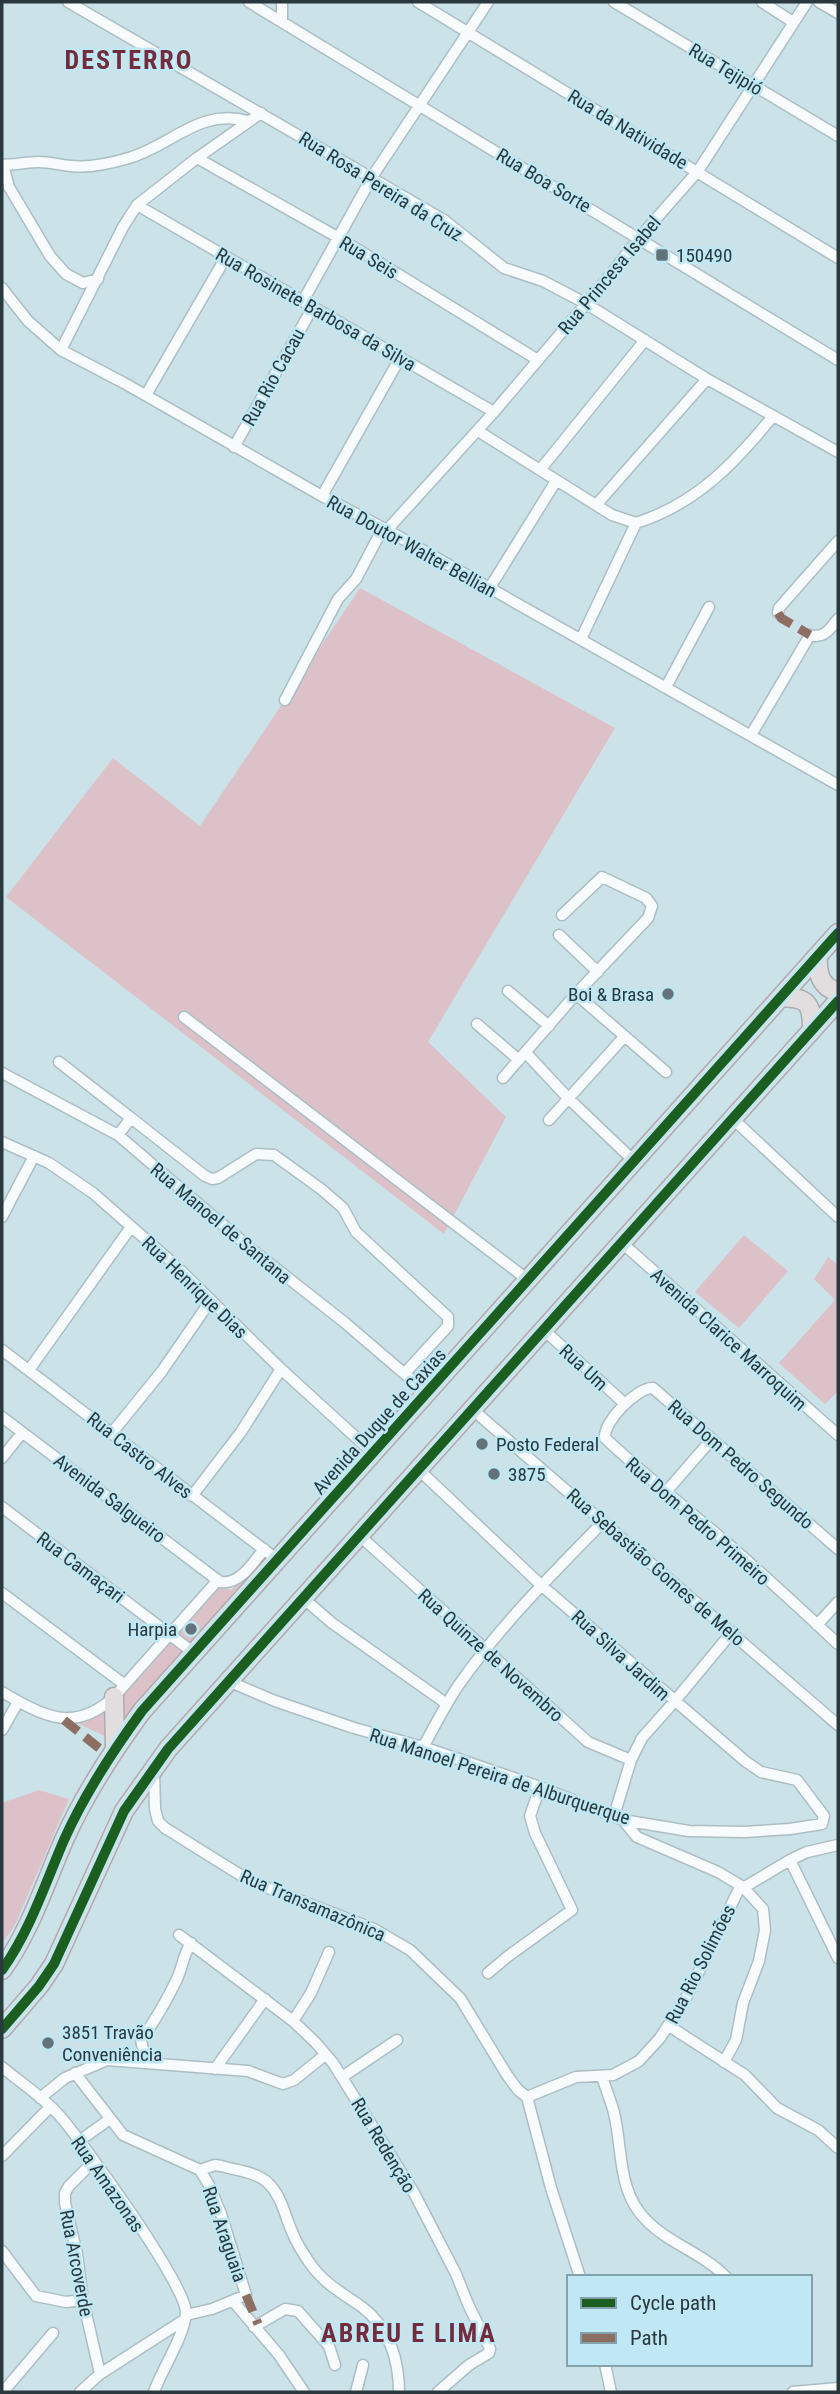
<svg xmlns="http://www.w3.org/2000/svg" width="840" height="2394" viewBox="0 0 840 2394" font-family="'Roboto Condensed',sans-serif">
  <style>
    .green { fill: #dcc1c9 }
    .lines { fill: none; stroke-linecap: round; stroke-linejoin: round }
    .street-casing { stroke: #adbec3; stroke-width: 13 }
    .highway-casing { stroke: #a9acb0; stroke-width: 21 }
    .street { stroke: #f7fbfc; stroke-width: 10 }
    .highway { stroke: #e2dddf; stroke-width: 18 }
    .quiet { stroke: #8d6e63; stroke-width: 9; stroke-dasharray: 18 9; stroke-linecap: butt }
    .cycleway-casing { stroke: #bfe8f4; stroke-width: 15 }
    .cycleway { stroke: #1b5e20; stroke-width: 10 }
    .poi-dot { fill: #62747a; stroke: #bfe8f4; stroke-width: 2.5 }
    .labels { text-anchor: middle; stroke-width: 5; stroke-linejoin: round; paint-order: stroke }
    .street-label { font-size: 19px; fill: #29393e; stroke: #bfe8f4 }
    .poi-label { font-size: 19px; fill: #29393e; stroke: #bfe8f4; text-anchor: start }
    .district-label { font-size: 26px; font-weight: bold; letter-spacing: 2px; fill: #722c3c; stroke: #bfe8f4 }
  </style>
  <rect width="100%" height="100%" fill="#cbe2e8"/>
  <path class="green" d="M360,588l255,140 -187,314 78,75 -62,117 -438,-337 107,-139 87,68z
    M744,1235l44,36 -49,57 -44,-36z
    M828,1257l10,8v126l-13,13 -46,-41 56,-63 -21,-21z
    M241,1581l3,3 -135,154 -34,-16 26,-9 72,-73 47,-53 11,3z
    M39,1790l30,9 -55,128 -12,16v-140z"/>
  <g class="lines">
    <g class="street-casing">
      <path id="street" d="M68,2l376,218 60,48 39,13 42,22 122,76 131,73
        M249,2l589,358
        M282,2v20
        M418,2l420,256
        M614,2l224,134
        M762,2l31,20
        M819,2l19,11
        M197,158l142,80 199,122
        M2,165c12,0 25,-3 37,-3 11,0 21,3 32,4 18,2 41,-3 58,-8 44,-13 69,-50 119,-37
        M3,165l6,22 41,69 16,18 17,9 15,-4
        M137,205l357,207
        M2,288l26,33 33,29 63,33 198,113 65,34 451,255
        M303,301l69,-124 116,-175
        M61,350l62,-123 14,-22 60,-47 64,-45
        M146,395l80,-138
        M478,431l134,84 24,8c60,-19 98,-59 137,-107
        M234,447l79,-140
        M540,470l105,-130
        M322,496l78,-138
        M597,504l110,-125
        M387,530l107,-118 117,-138 28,-36 59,-67 109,-169
        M489,589l67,-108
        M778,613l1,-5 59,-67
        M581,639l55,-116
        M666,687l43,-80
        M285,700l53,-101 18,-20 27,-51
        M751,735l59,-100c14,4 20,-6 28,-16
        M559,935l39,37
        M508,991l41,35
        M576,994l90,78
        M184,1017l344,263
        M477,1024l42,36
        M526,1053l42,45 67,64
        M59,1062l72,56
        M2,1073l116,62 132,113 94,74 83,71
        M503,1078l73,-84 72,-76 4,-12 -6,-8 -44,-21 -40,38
        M732,1118l106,99
        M549,1120l75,-83
        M118,1135l13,-17 74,58 7,3 6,-1 38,-24 18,1 47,34 22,19 13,24 92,85v9l-43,47
        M2,1142l47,21 44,30 82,72 106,104 92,84
        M2,1217l32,-61
        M621,1242l217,193
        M544,1330l81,74
        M2,1350l277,211
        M29,1370l102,-143
        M472,1409l366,316
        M2,1417l218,165c20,3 33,-19 44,-33
        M111,1434l51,-63 49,-71
        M2,1458l20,-25
        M665,1493l47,-54
        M192,1496l49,-64 40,-63
        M2,1507l192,146
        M360,1536l228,206 43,18
        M838,1549l-185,-161c-16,-1 -50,34 -48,50 39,37 81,70 122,105 38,33 75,67 111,101
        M2,1593l123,92
        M303,1598l29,25 115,81
        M817,1625l21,-23
        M228,1681l47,20 79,27 69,19 117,40 83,33 66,11 55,1 46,-3 32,-5 2,-8 -27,-36 -36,-8 -16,-11 -204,-176 -122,-115
        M2,1692c41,24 72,42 112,5l104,-117
        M2,1730l16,-28
        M423,1747c12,-21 22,-42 35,-61 42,-60 93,-111 144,-163
        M154,1771l1,38 3,12 7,7 85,53 124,48 36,21 50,48 47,77 11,15 9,7 24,91 29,89
        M614,1816l17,-56 11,-22 32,-36 58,-70
        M623,1820l14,17 81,35 25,15 20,22 2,21 -6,31 -16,42 -7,37 -12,22
        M790,1860l48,98
        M179,1935l114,86 23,22 17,20 81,130 42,81 12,30 22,45 -1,4 -20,12 -31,27
        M488,1973l19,-16 65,-47 -37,-77 -5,-17 10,-29
        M293,2021l18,-28 18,-41
        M669,2026l76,49 32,33 41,22 20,18
        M146,2063l-5,-23c13,-18 26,-40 36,-61 6,-13 6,-24 14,-36
        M2,2067c19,16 41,30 57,48 23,26 128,171 127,198 -2,24 -24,56 -32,79
        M215,2069l50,-70
        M75,2073l48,62 77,35 10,17 11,27 25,81 -34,14 -26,6
        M342,2077l55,-37
        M602,2077c4,12 9,24 12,36 9,37 3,78 32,107 23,24 57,33 80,57
        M527,2097l49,-20 37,-2 26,-14 21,-23 27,-42 51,-105 52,-31 17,-8 31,-7
        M40,2098l25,-20 42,-18 141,11 35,13 11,-4 31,-25
        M79,2141l31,-22
        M2,2156l48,-49
        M94,2161l-25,25 -4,7v10l12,51 6,46 17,74
        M200,2170l15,-5 6,1c14,4 35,6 46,16 16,15 17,33 26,52 4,10 10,19 16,28 14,21 33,31 53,45 27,20 37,53 37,85
        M2,2251l34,45 30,6 17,-2
        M233,2301l46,54 25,37
        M254,2327l31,-18 13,2 31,35 6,19
        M605,2364l6,28
        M3,2392l50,-59
        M80,2392l20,-18 84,-54
        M356,2392l7,-27
        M793,2392l45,-4"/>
    </g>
    <g class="highway-casing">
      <path id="highway" d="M818,955c-1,18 2,32 20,37
        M781,997c27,1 31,6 31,33
        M114,1697l1,51
        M2,1970c28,-39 43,-86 62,-130 21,-47 48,-88 78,-129l696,-778
        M2,2029l37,-43 15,-22 70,-153 44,-62 670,-748"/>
    </g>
    <use href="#street" class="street"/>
    <use href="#highway" class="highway"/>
    <path class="quiet" d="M778,613l3,5 29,17
      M64,1720l45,36
      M246,2295l12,29"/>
    <g class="cycleway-casing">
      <path id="cycleway" d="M2,1970c28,-39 43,-86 62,-130 21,-47 48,-88 78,-129l696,-778
        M2,2029l37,-43 15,-22 70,-153 44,-62 670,-748"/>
    </g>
    <use href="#cycleway" class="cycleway"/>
  </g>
  <g class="poi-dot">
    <rect x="655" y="248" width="14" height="14" rx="3.5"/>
    <circle cx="668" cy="994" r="7"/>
    <circle cx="482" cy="1444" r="7"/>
    <circle cx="494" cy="1474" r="7"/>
    <circle cx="191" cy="1629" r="7"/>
    <circle cx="48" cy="2043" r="7"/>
  </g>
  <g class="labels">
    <g class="street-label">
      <text transform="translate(726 69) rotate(31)" y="7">Rua Tejipió</text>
      <text transform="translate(628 129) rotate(31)" y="7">Rua da Natividade</text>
      <text transform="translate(544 180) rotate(31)" y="7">Rua Boa Sorte</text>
      <text transform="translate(381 186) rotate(32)" y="7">Rua Rosa Pereira da Cruz</text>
      <text transform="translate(369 257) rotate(31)" y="7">Rua Seis</text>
      <text transform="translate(609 275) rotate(-50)" y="7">Rua Princesa Isabel</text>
      <text transform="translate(316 309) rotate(30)" y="7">Rua Rosinete Barbosa da Silva</text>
      <text transform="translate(273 377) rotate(-61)" y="7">Rua Rio Cacau</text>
      <text transform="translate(412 546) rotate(29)" y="7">Rua Doutor Walter Bellian</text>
      <text transform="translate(221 1223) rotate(40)" y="7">Rua Manoel de Santana</text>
      <text transform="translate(195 1287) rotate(44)" y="7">Rua Henrique Dias</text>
      <text transform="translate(729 1339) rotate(42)" y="7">Avenida Clarice Marroquim</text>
      <text transform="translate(584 1367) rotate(43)" y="7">Rua Um</text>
      <text transform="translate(379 1421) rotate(-48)" y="7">Avenida Duque de Caxias</text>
      <text transform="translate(140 1455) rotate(38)" y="7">Rua Castro Alves</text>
      <text transform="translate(741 1464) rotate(41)" y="7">Rua Dom Pedro Segundo</text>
      <text transform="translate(110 1498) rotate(37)" y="7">Avenida Salgueiro</text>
      <text transform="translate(698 1521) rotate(41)" y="7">Rua Dom Pedro Primeiro</text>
      <text transform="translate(81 1567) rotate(37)" y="7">Rua Camaçari</text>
      <text transform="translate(656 1567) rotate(41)" y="7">Rua Sebastião Gomes de Melo</text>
      <text transform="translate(491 1655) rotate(42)" y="7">Rua Quinze de Novembro</text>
      <text transform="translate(621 1655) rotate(42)" y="7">Rua Silva Jardim</text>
      <text transform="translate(500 1776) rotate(18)" y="7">Rua Manoel Pereira de Alburquerque</text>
      <text transform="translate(313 1905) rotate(23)" y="7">Rua Transamazônica</text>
      <text transform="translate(700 1964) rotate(-63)" y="7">Rua Rio Solimões</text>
      <text transform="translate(384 2145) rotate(59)" y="7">Rua Redenção</text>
      <text transform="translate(108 2184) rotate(55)" y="7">Rua Amazonas</text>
      <text transform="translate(225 2234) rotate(71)" y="7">Rua Araguaia</text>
      <text transform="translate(77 2263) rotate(79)" y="7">Rua Arcoverde</text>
    </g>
    <g class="poi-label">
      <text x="676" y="262">150490</text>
      <text x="654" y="1001" text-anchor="end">Boi &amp; Brasa</text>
      <text x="496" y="1451">Posto Federal</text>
      <text x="508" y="1481">3875</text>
      <text x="177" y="1636" text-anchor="end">Harpia</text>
      <text x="62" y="2039">3851 Travão<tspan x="62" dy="22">Conveniência</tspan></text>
    </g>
    <g class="district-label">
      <text x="129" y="69">DESTERRO</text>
      <text x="409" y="2342">ABREU E LIMA</text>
    </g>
  </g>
  <rect width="840" height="2394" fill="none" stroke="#29393e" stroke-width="7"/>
  <rect x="567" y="2275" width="245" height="91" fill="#bfe8f4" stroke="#83a2ab" stroke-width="2"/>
  <rect x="581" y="2298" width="35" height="10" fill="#1b5e20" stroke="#83a2ab" stroke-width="2"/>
  <text x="630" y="2310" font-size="21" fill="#29393e">Cycle path</text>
  <rect x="581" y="2333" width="35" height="10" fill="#8d6e63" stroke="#83a2ab" stroke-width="2"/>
  <text x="630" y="2345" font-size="21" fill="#29393e">Path</text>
</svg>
